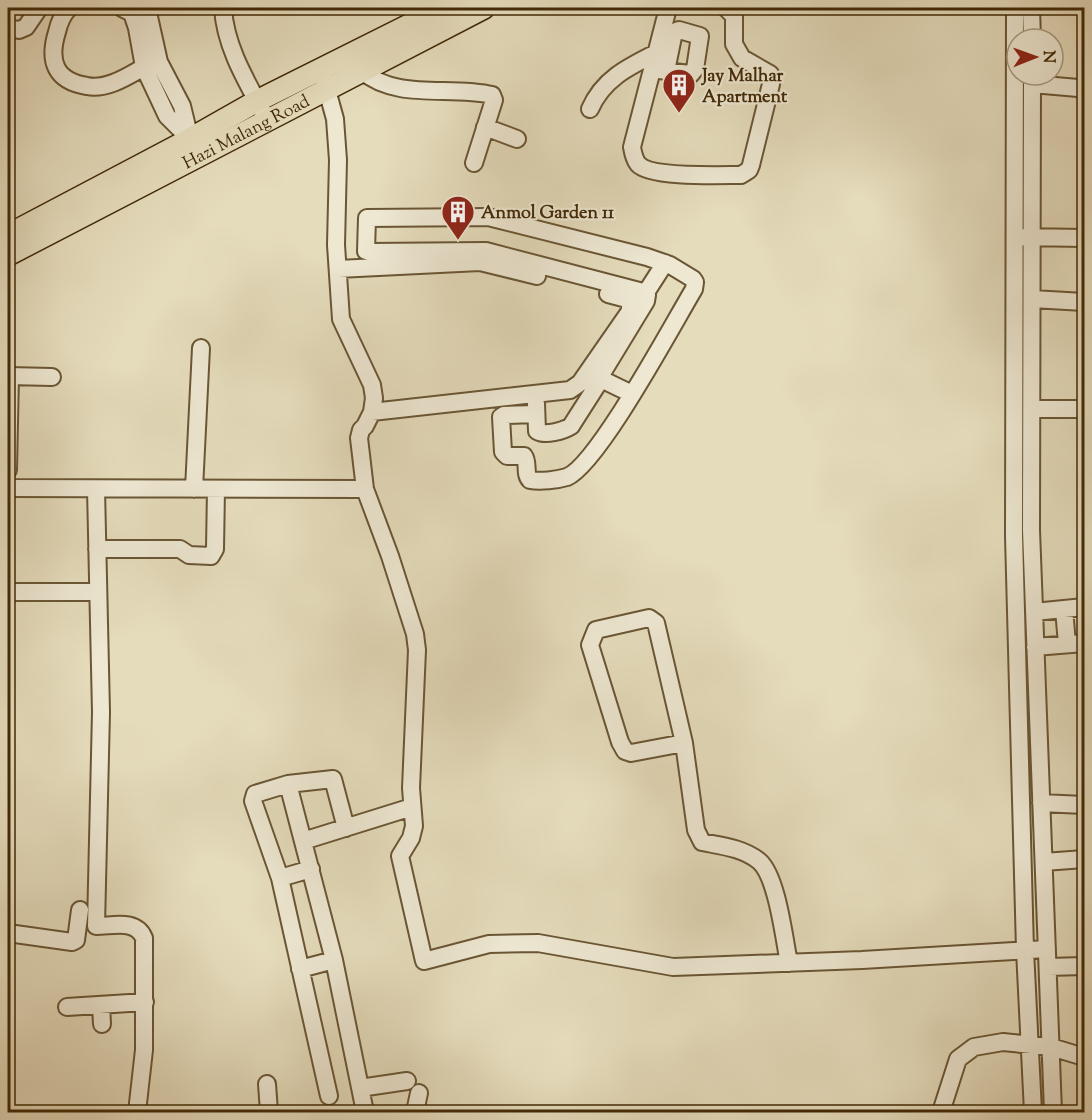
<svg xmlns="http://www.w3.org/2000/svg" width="1092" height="1120" viewBox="0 0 1092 1120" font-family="'Sorts Mill Goudy',serif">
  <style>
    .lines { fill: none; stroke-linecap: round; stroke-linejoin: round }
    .minor-casing { stroke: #6a5634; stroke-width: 20 }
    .major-casing { stroke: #412906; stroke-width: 24 }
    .minor { stroke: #eee8d3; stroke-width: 16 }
    .major { stroke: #e5dcbc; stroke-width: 21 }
    .labels { text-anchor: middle; stroke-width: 4.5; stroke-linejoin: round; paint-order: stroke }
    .poi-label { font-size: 18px; font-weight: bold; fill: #412906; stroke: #eee8d3; text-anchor: start }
    .street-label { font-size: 18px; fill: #412906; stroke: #eee8d3 }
  </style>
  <rect width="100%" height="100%" fill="#e5dcbc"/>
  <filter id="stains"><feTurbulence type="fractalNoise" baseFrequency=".00333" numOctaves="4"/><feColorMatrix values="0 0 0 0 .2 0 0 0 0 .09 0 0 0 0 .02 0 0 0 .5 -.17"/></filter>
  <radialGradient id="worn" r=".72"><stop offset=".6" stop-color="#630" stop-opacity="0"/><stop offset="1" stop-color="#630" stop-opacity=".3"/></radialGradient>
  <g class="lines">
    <g class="minor-casing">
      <path id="minor" d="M69,8c-7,7 -10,15 -12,24 -9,29 -2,49 30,54 20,4 41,-10 57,-19
        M122,8l10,5 5,15 7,39 23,49 23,23 5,10
        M147,8l12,54 23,44 8,33
        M223,8c2,37 22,71 40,104
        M668,8l-36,139c1,6 2,12 6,17 12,14 83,11 103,11l8,-5 2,-5 20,-81 -1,-10 -28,-16 -8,-14v-28l-8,-8
        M1015,8l-1,528 11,414 8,162
        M1031,8l1,31
        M8,28l11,2 7,-3 13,-19
        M652,69l37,5h2l4,-5 5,-33 -21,-6 -5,2 -8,39
        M362,71c35,30 89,14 130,24l2,5 -20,63
        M1032,75l-1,455 22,582
        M324,79l11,40 3,41 -2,85 5,74 31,66 2,13 -2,14 -7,14 -4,4 -2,8 6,51 25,67 25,78 2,16 -6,138 3,38 -3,12 -11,18 24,105 65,-17 49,-1 135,24 189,-7 185,-11
        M1032,84l46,4 6,3
        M590,109c13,-30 38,-42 66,-56
        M485,127l32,12
        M1022,237l62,1
        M338,269l142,-7 57,14
        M1032,299l52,3
        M636,300l9,-6 20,-31
        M8,376l44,1
        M536,403l1,28c8,5 26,0 34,-5l30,-47 31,15
        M1032,409h52
        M372,412l198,-22 10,-7 50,-72v-7l-3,-5 -19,-5
        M536,414l-32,1 -3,2 2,35 4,4h17c5,7 0,18 6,24 10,2 27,0 37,-3 31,-13 106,-153 127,-188l1,-7 -2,-3 -23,-14 -23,-8 -159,-40 -121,1 -1,33 3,1 117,-1 157,41 4,3 -1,6 -42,69
        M8,470l2,-94
        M8,488l357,1
        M96,489l5,223 -5,214c18,0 40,-7 48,12v112l-7,62
        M194,489l7,-141
        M97,549h83l9,6 22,1 4,-7 1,-60
        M12,592h86
        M1064,609l3,35
        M1034,612l50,-5
        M649,618l7,5 28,120 -53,10 -6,-2 -5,-9 -30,-97 6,-15z
        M1035,647l49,-4
        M684,743l12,87 6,12c20,4 41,6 57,19 18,15 25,77 30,102
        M288,784l45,-5 13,49
        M1041,803l43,2
        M303,841l109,-34
        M1044,862l40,-3
        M280,878l31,-9
        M8,933l64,9 4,-2 4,-30
        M1048,967l36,-1
        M300,969l34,-9
        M101,1005l1,19
        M67,1007l78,-5
        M267,1084l2,28
        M360,1088l47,-7
        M329,1096l-49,-218 -27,-77 2,-7 33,-10 46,176 31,152
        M415,1112l4,-19
        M941,1112l17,-53 16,-12 29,-5 48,5 33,10"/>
    </g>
    <g class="major-casing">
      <g id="major">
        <path d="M8,235l182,-96 67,-38 186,-93"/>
        <path id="s1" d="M8,255l476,-247"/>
      </g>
    </g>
    <use href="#minor" class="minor"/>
    <use href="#major" class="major"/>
  </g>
  <defs>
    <g id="building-pin" transform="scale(1.725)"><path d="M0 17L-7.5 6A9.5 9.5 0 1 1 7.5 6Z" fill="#8f2418" stroke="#eee8d3"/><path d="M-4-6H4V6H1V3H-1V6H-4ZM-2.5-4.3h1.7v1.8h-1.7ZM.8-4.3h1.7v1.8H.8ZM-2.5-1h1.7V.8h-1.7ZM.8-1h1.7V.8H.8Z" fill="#fff"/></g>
  </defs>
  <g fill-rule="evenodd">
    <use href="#building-pin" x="679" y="85"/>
    <use href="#building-pin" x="458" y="212"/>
  </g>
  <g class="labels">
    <g class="poi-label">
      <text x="702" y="81">Jay Malhar<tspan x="702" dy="21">Apartment</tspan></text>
      <text x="481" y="218">Anmol Garden 11</text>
    </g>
    <g class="street-label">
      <text dy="6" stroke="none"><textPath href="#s1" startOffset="268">Hazi Malang Road</textPath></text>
    </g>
  </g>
  <rect width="1092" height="1120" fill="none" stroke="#e5dcbc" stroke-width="30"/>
  <rect x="9" y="9" width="1074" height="1102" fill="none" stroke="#412906" stroke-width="3"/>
  <rect x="15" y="15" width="1062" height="1090" fill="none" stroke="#412906" stroke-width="1.5"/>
  <g transform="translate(1035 57) rotate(89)"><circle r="28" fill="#eee8d3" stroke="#a99c81" stroke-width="1.5"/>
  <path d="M0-4.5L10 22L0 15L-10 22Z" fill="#8f2418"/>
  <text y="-9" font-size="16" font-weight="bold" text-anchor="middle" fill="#412906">N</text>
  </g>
  <rect width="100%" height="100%" filter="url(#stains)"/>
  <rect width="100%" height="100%" fill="url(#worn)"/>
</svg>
